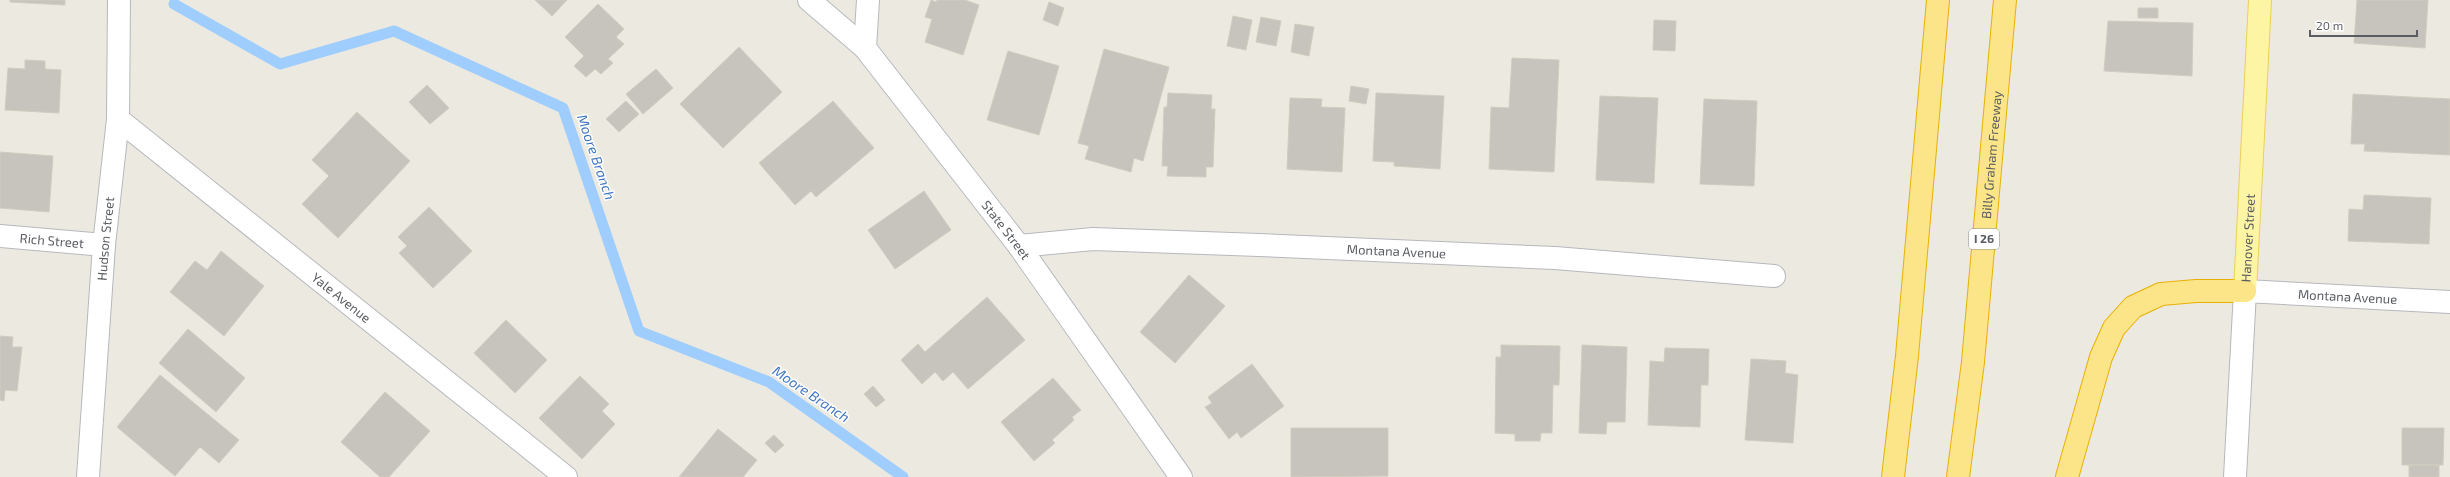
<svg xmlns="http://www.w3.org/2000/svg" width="2450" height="477" viewBox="0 0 2450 477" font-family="'Exo 2',sans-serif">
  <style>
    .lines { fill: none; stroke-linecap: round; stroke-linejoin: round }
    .stream { stroke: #9fcefe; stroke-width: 11 }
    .building { fill: #c7c4be; stroke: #d0ccbf }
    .street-casing { stroke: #b6b8bd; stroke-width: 24 }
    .secondary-casing { stroke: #b6b9bf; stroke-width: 24 }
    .primary-casing { stroke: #efce56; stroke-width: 24 }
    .highway-casing { stroke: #e9b004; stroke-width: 24 }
    .street { stroke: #fff; stroke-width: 22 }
    .secondary { stroke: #fff; stroke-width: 22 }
    .primary { stroke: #fef5a4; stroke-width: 22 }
    .highway { stroke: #fbe588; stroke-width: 22 }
    .labels { text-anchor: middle; stroke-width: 3; stroke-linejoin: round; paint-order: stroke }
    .shield { fill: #fff; stroke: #8b8d90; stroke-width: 1 }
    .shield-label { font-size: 12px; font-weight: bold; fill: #595c61 }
    .street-label { font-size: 13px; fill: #595c61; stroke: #fff }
    .water-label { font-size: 14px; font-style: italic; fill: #4277c0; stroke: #fff }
  </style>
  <rect width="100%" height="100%" fill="#eceae0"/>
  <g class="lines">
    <path class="stream" d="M174,4l106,60 114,-33 169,77 76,223 130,51 134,95"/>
  </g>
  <path class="building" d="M10,0h55v5l-55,-3z
    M535,0h32l-15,16z
    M931,0l5,2 1,-2h28l14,5 -16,50 -38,-13 7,-23 -7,-2z
    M2357,0h71l-3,48 -71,-5z
    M1049,2l15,6 -6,18 -15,-6z
    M598,4l26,25 -8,8 8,7 -16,15 5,4 -12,11 -6,-5 -9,8 -12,-11 10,-10 -19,-19z
    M2138,8h20v10h-20z
    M1233,16l19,4 -6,30 -19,-4z
    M1261,17l20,4 -5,25 -20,-4z
    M1654,20l22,1 -1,30 -22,-1z
    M2108,21l85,2 -1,53 -88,-5z
    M1295,24l19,3 -5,29 -18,-4z
    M739,47l43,45 -59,56 -43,-44z
    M1104,49l65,18 -26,94 -9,-3 -3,14 -46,-13 4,-13 -11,-3z
    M1008,51l51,15 -20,69 -52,-15z
    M1512,58l47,2 -5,112 -65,-3 2,-62 18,1z
    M25,60l20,1v8l16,1 -2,43 -54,-3 3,-42 17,1z
    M656,69l17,19 -30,26 -17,-20z
    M427,85l22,23 -19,16 -21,-22z
    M1351,86l18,3 -3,15 -17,-3z
    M1168,93l44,2 -1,14h4l-2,58h-7v10l-39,-1 1,-10h-6l2,-59h3z
    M1376,93l68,3 -4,73 -46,-3v-4l-21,-1z
    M2353,94l97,5v56l-86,-4 1,-7h-14z
    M1600,96l58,2 -4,85 -58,-3z
    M1290,98l32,1 -1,8 24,1 -3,64 -55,-3z
    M1704,99l53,2 -3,85 -54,-2z
    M626,101l13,13 -20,18 -13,-13z
    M833,101l41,47 -58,49 -5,-6 -16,14 -36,-42z
    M357,112l53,49 -72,77 -36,-34 27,-28 -17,-16z
    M0,152l53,4 -4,56 -49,-4z
    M924,191l27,39 -56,39 -27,-39z
    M2364,195l67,3 -2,46 -81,-3 1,-32 14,1z
    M429,207l43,44 -39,37 -34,-35 8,-7 -9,-9z
    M221,251l43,35 -40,50 -54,-44 25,-31 12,9z
    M1189,275l36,31 -50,57 -35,-31z
    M987,297l38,43 -57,49 -15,-17 -10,9 -8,-9 -13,12 -21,-24 17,-16 7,8z
    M506,320l41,40 -32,33 -41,-40z
    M188,329l57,49 -29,34 -57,-49z
    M0,336l13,1 -1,10h10l-5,44 -12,-1 -1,11 -4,-1z
    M1501,345l59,1 -1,39h-6l-1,48h-11l-1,8h-25v-7l-20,-1 1,-76h5z
    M1582,345l45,2 -2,75h-18l-1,12 -27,-1z
    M1665,348l44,1 -1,36h-7l-1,42 -52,-2 2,-64 14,1z
    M1751,359l35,2 -1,12 13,2 -5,68 -48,-3z
    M1252,364l32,42 -43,32 -4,-6 -8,7 -24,-32 7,-4 -4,-6z
    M160,375l79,65 -20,23 -19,-16 -25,29 -58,-49z
    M580,376l29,28 -7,7 13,13 -33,35 -43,-41z
    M1053,378l28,32 -9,7 2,3 -22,20 3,3 -21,18 -33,-39z
    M873,386l12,14 -9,7 -12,-13z
    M385,392l45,39 -41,46h-9l-39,-35z
    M1291,428h97v48l-97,1z
    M2402,428h42l-1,37h-41z
    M718,429l39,31 -14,17h-64z
    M774,435l10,10 -9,8 -10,-10z
    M2409,465h30v12h-30z"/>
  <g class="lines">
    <g class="street-casing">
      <g id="street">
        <path d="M865,48l3,-48"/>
        <path id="s1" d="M118,119l448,358"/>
        <path id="s2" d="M0,236l104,9"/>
        <path id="s3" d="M1019,246l74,-7 166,6 296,13 219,18"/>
        <path id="s4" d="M88,477l16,-232 14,-126 1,-119"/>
        <path id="s5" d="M2235,477l10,-186 205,11"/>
      </g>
    </g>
    <g class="secondary-casing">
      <g id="secondary">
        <path id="s6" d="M809,0l56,48 154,198 162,231"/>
      </g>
    </g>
    <g class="primary-casing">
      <g id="primary">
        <path id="s7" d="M2245,291l15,-291"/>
      </g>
    </g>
    <g class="highway-casing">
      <g id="highway">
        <path d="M1893,477l14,-121 31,-356"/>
        <path id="s8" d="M1958,477l15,-115 32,-362"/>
        <path d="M2067,477l34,-120 13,-29 19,-21 28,-13 35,-3h49"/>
      </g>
    </g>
    <use href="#street" class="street"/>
    <use href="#secondary" class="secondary"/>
    <use href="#primary" class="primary"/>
    <use href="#highway" class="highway"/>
  </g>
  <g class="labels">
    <rect class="shield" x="1969" y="229" width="30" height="20" rx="3"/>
    <g class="shield-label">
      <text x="1984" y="243">I 26</text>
    </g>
    <g class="street-label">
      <text dy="5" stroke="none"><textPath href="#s8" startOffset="324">Billy Graham Freeway</textPath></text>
      <text dy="5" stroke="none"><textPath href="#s6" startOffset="304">State Street</textPath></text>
      <text dy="5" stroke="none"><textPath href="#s4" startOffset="239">Hudson Street</textPath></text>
      <text dy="5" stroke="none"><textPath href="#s7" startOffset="53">Hanover Street</textPath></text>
      <text dy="5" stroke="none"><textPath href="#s2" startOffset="52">Rich Street</textPath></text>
      <text dy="5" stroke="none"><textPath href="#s3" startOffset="378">Montana Avenue</textPath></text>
      <text dy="5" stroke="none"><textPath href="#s5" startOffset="289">Montana Avenue</textPath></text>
      <text dy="5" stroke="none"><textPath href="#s1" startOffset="286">Yale Avenue</textPath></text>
    </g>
    <g class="water-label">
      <text transform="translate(596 157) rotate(71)" y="5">Moore Branch</text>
      <text transform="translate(811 394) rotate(34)" y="5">Moore Branch</text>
    </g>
  </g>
  <path d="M2310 30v6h107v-6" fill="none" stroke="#595c61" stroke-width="2"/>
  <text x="2316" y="30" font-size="12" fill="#595c61" stroke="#ffffff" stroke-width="3" paint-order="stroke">20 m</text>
</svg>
